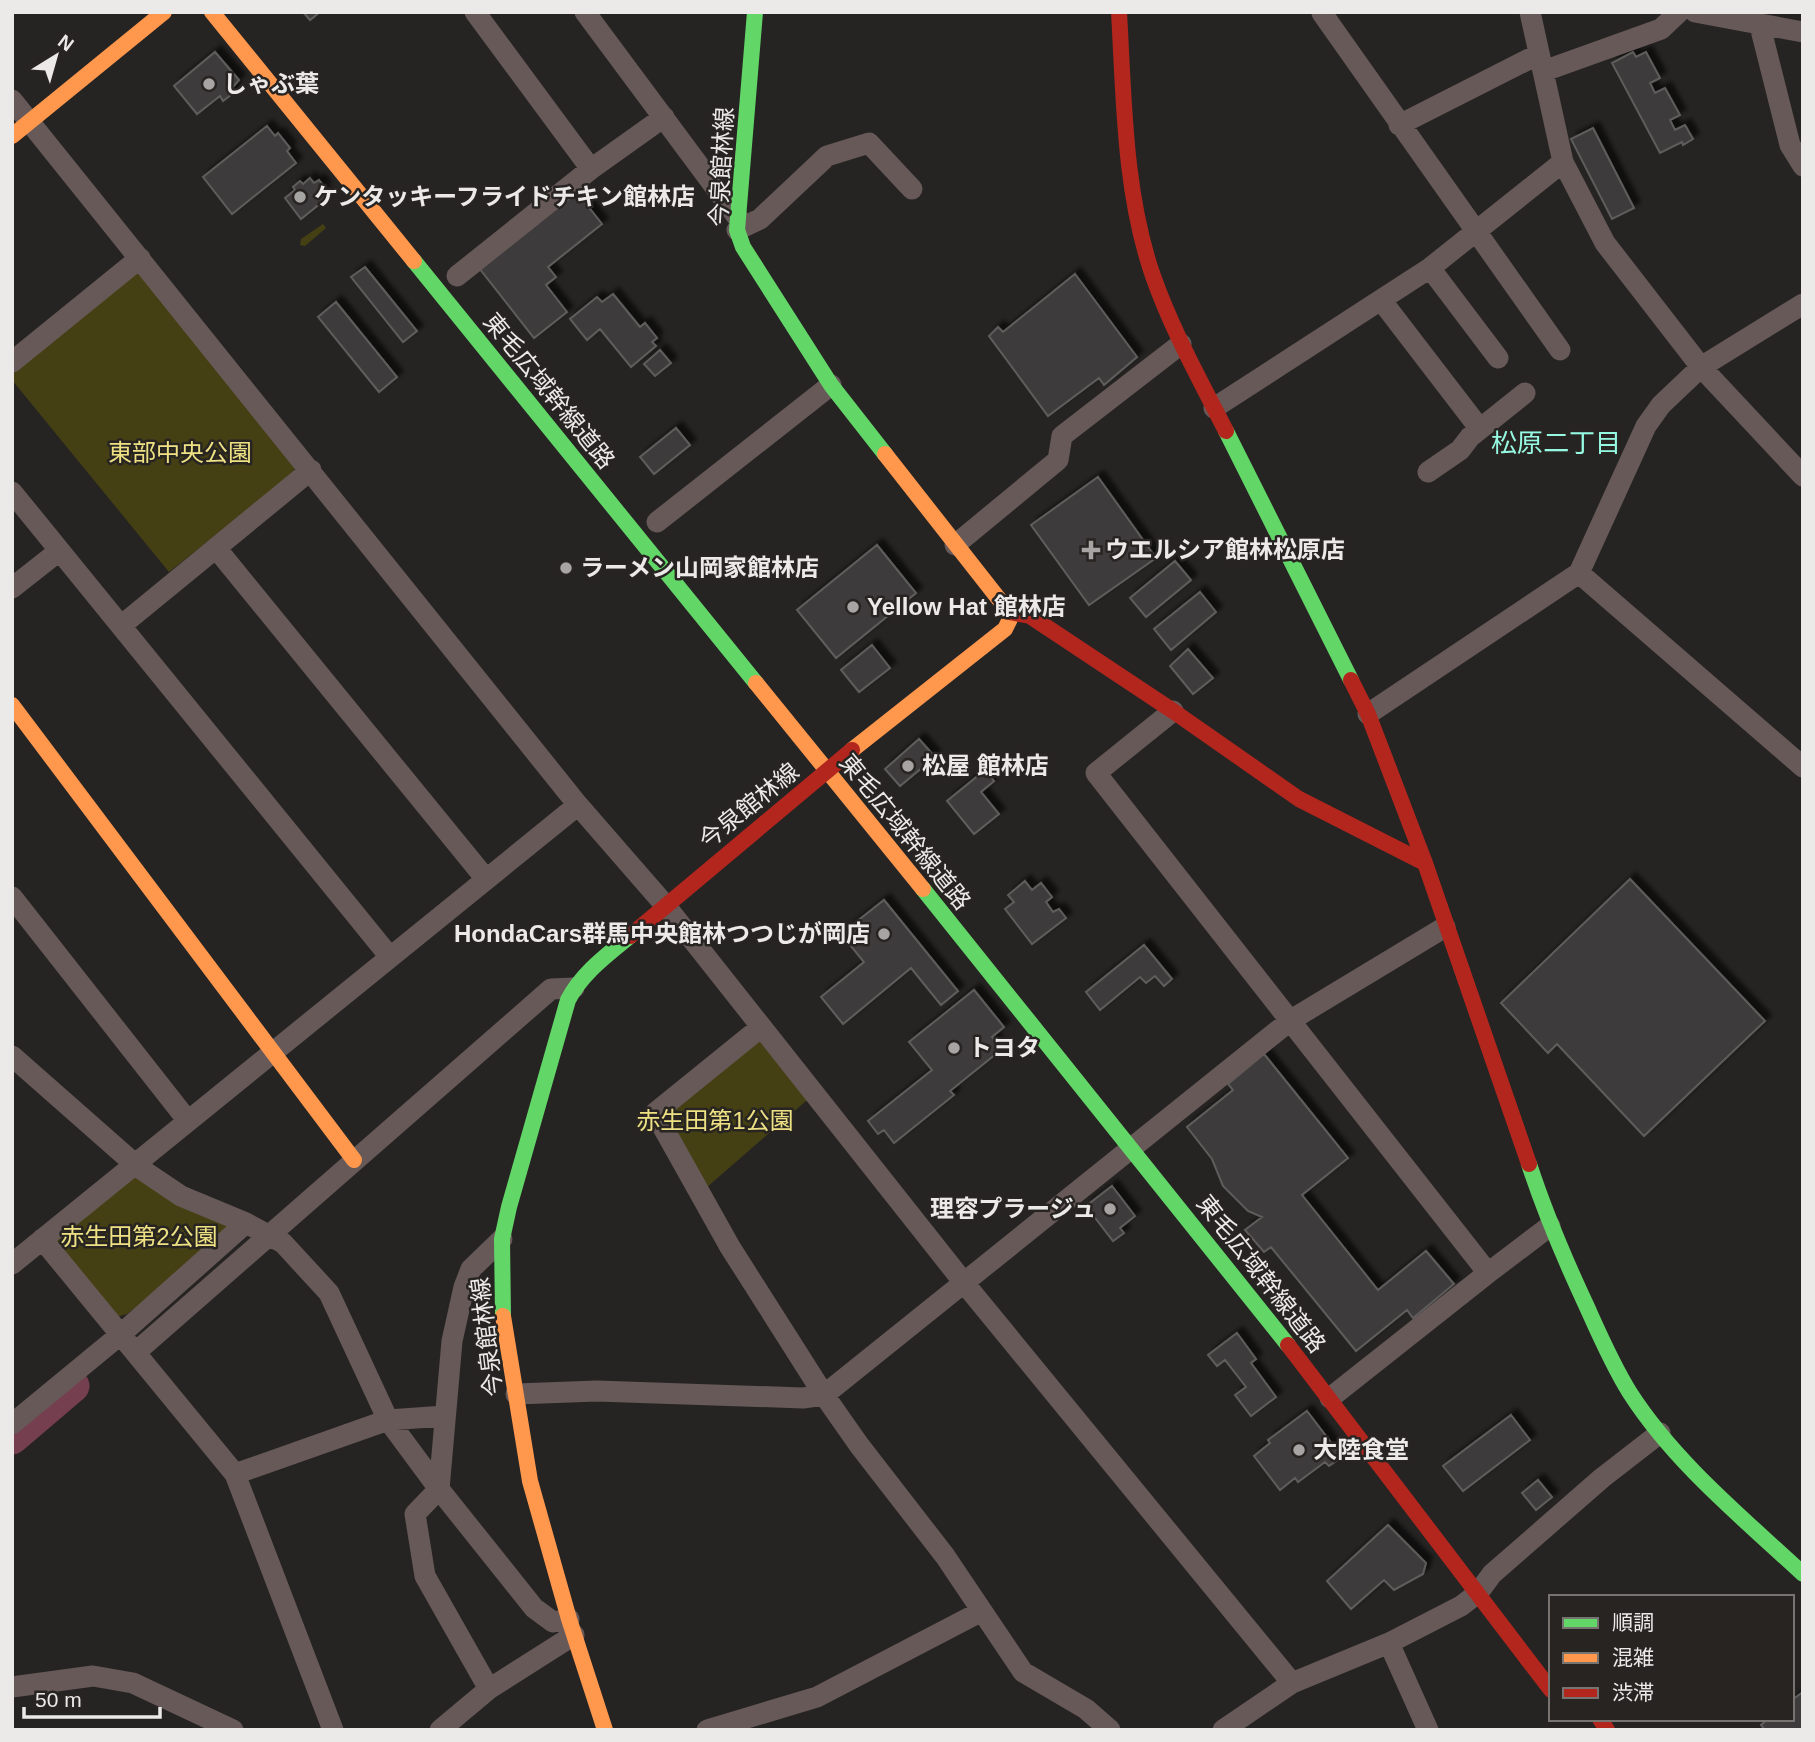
<svg xmlns="http://www.w3.org/2000/svg" width="1815" height="1742" viewBox="0 0 1815 1742" font-family="Arial,'Noto Sans JP',sans-serif">
  <style>
    .green { fill: #454013 }
    .lines { fill: none; stroke-linecap: round; stroke-linejoin: round }
    .river { stroke: #763f50; stroke-width: 33 }
    .building { fill: #3c3b3a; stroke: #5f5d5c; stroke-width: 2; filter: url(#shadow) }
    .street { stroke: #665958; stroke-width: 21 }
    .fast { stroke: #63d668; stroke-width: 16 }
    .slow { stroke: #ff974d; stroke-width: 16 }
    .jam { stroke: #b3261e; stroke-width: 16 }
    .poi-dot { fill: #a7a5a3; stroke: #272422; stroke-width: 2.5 }
    .labels { text-anchor: middle; stroke-width: 5; stroke-linejoin: round; paint-order: stroke }
    .poi-label { font-size: 24px; font-weight: bold; fill: #eceae8; stroke: #272422; text-anchor: start }
    .street-label { font-size: 24px; fill: #eceae8; stroke: #272422 }
    .park-label { font-size: 24px; fill: #ede183; stroke: #272422 }
    .neighbourhood-label { font-size: 26px; fill: #96fae2; stroke: #272422 }
  </style>
  <defs>
    <filter id="shadow"><feDropShadow dx="6" dy="-6" stdDeviation="2" flood-color="#0009"/></filter>
  </defs>
  <rect width="100%" height="100%" fill="#262423"/>
  <path class="green" d="M323,224l3,4 -21,18 -5,-1 1,-6z
    M131,274h10l155,190 -3,10 -124,98 -157,-192v-10z
    M755,1033l52,67 -101,88 -51,-75z
    M138,1167l106,59 -117,88 -11,3 -69,-77z"/>
  <g class="lines">
    <path class="river" d="M12,1438l61,-52"/>
  </g>
  <path class="building" d="M303,12h17l-10,8z
    M215,52l24,28 -7,8 4,3 -13,10 -3,-5 -23,18 -23,-28z
    M1633,52l3,5 10,-5 14,26 -10,5 5,10 10,-5 15,27 -10,5 5,10 10,-5 8,14 -10,6 -1,-3 -22,11 -48,-90z
    M267,126l8,10 3,-3 12,15 -3,3 9,12 -64,51 -29,-37z
    M1593,128l41,80 -22,11 -41,-80z
    M310,178l4,5 5,-3 6,8 -4,3 6,7 -26,21 -16,-21 10,-8 -2,-3 7,-6 3,3z
    M576,191l26,33 -54,43 8,10 -10,8 21,27 -33,26 -55,-70z
    M365,267l52,64 -14,11 -52,-65z
    M1075,274l62,83 -33,28 -5,-7 -51,38 -59,-80 9,-9 5,5z
    M613,294l27,33 5,-4 12,15 -5,4 4,4 -25,21 -31,-38 -13,11 -17,-21 27,-22 5,5z
    M336,302l61,75 -18,15 -61,-75z
    M660,350l11,13 -16,13 -11,-12z
    M676,428l14,17 -36,29 -14,-17z
    M1098,477l58,81 -67,47 -58,-80z
    M877,545l39,48 -80,65 -39,-48z
    M1175,561l16,19 -45,37 -16,-19z
    M1200,592l16,20 -45,38 -17,-21z
    M872,645l18,23 -31,24 -18,-22z
    M1188,649l25,29 -20,16 -23,-28z
    M919,739l16,18 -35,29 -15,-17z
    M985,770l9,11 -13,11 18,22 -25,20 -27,-33z
    M1630,879l135,142 -121,115 -87,-92 -9,9 -47,-50z
    M1025,881l7,9 9,-7 11,14 -6,5 7,10 6,-3 7,9 -34,26 -27,-35 9,-7 -6,-7z
    M884,900l74,91 -17,14 -30,-37 -68,56 -22,-27 43,-35 -23,-28z
    M1144,945l28,34 -8,7 -9,-10 -9,7 -6,-6 -40,33 -14,-18z
    M974,990l30,37 -12,10 10,12 -52,42 4,4 -60,48 -10,-13 -6,4 -10,-13 64,-51 -23,-28z
    M1264,1054l84,104 -46,37 76,95 48,-39 28,33 -41,34 -6,-8 -51,41 -85,-104 -7,5 -19,-22 17,-13 -14,-6 -25,-25 -11,-27 -25,-32 46,-37 -5,-6z
    M1112,1186l23,30 -15,12 4,5 -11,8 -27,-35z
    M1237,1333l19,26 -5,4 25,34 -25,19 -16,-21 11,-8 -21,-27 -8,6 -9,-11z
    M1307,1411l35,46 -13,9 -4,-4 -27,20 -3,-4 -15,12 -26,-34 16,-13 -2,-3z
    M1511,1415l19,25 -67,51 -20,-25z
    M1538,1480l14,17 -16,13 -14,-17z
    M1388,1525l38,38 -3,11 -29,16 -10,-10 -33,29 -24,-28z
    M1803,1692v38h-38l-4,-5 7,-6h24v-19z"/>
  <g class="lines">
    <path class="street" d="M475,12l116,157
      M585,12l153,206
      M1530,12l33,150 42,81 96,124 102,109
      M1695,12l108,20
      M1322,13l238,337
      M1760,26l30,119 13,21
      M1544,71l117,-42 18,-17
      M12,100l566,705 87,100 300,379 327,399
      M1399,125l140,-71
      M737,230l23,-11 67,-63 42,-13 43,46
      M1430,268l68,90
      M457,276l134,-107 73,-52
      M1381,300l99,129
      M12,362l128,-104
      M1214,408l216,-140 133,-106
      M1428,472l32,-22 10,-13 55,-44
      M12,492l378,465
      M657,522l174,-137
      M955,545l103,-85 4,-24 119,-92
      M216,548l270,331
      M1579,573l224,194
      M12,588l47,-37
      M122,625l189,-155
      M1173,711l-77,62 392,500 62,-47
      M1368,714l211,-141 67,-147 15,-21 40,-38 102,-63
      M12,897l176,224
      M760,1028l-105,85 75,134 94,148 35,50 86,111 78,116 63,37 24,21
      M12,1056l126,111 43,29 65,27 37,20 46,50 59,127 57,-4
      M42,1239l193,235 98,256
      M502,1239l-31,30 -7,18 -12,54 -13,148 95,119 19,14 16,-3
      M12,1264l566,-459
      M136,1352l415,-363 23,-1
      M516,1394l81,-3 206,7 21,-3 467,-375 154,-93
      M1330,1398l158,-125
      M12,1424l108,-89 126,-112
      M235,1474l153,-54 51,69 -24,25 10,62 64,113
      M1389,1643l39,87
      M12,1687l81,-11 40,7 100,47
      M440,1730l49,-41 85,-54
      M707,1730l110,-33 165,-86
      M1223,1730l69,-47 97,-40 72,-37 17,-13 14,-19 110,-96 58,-45"/>
    <path class="fast" d="M755,12l-18,218 6,17 88,138 54,69
      M414,261l342,422
      M1226,431l125,249
      M923,889l365,456
      M1529,1164c16,49 36,96 58,143 13,29 26,59 43,86 45,70 113,125 173,181
      M503,1316l-1,-77 7,-32 59,-207c14,-27 39,-45 62,-64"/>
    <path class="slow" d="M212,12l202,249
      M12,136l152,-124
      M756,683l167,206
      M12,705l342,455
      M852,750l153,-121 5,-10 -1,-7 -124,-158
      M503,1316l27,165 39,138 36,111"/>
    <path class="jam" d="M1119,12c5,87 5,181 34,264 19,54 47,104 73,155
      M1009,612l21,4 143,95 126,88 126,64
      M1351,680l17,34 57,149 104,301
      M630,936l222,-186
      M1288,1345l263,345
      M1600,1719l7,11"/>
  </g>
  <g class="poi-dot">
    <circle cx="209" cy="84" r="7"/>
    <circle cx="300" cy="197" r="7"/>
    <path d="M1087.5 539.5h7v7h7v7h-7v7h-7v-7h-7v-7h7z"/>
    <circle cx="566" cy="568" r="7"/>
    <circle cx="853" cy="607" r="7"/>
    <circle cx="908" cy="766" r="7"/>
    <circle cx="884" cy="934" r="7"/>
    <circle cx="954" cy="1048" r="7"/>
    <circle cx="1110" cy="1209" r="7"/>
    <circle cx="1299" cy="1450" r="7"/>
  </g>
  <g class="labels">
    <g class="poi-label">
      <text x="223" y="92">しゃぶ葉</text>
      <text x="314" y="205">ケンタッキーフライドチキン館林店</text>
      <text x="1105" y="558">ウエルシア館林松原店</text>
      <text x="580" y="576">ラーメン山岡家館林店</text>
      <text x="867" y="615">Yellow Hat 館林店</text>
      <text x="922" y="774">松屋 館林店</text>
      <text x="870" y="942" text-anchor="end">HondaCars群馬中央館林つつじが岡店</text>
      <text x="968" y="1056">トヨタ</text>
      <text x="1096" y="1217" text-anchor="end">理容プラージュ</text>
      <text x="1313" y="1458">大陸食堂</text>
    </g>
    <g class="street-label">
      <text transform="translate(722 167) rotate(-87)" y="8">今泉館林線</text>
      <text transform="translate(549 391) rotate(51)" y="8">東毛広域幹線道路</text>
      <text transform="translate(749 806) rotate(-39)" y="8">今泉館林線</text>
      <text transform="translate(905 832) rotate(51)" y="8">東毛広域幹線道路</text>
      <text transform="translate(1261 1274) rotate(52)" y="8">東毛広域幹線道路</text>
      <text transform="translate(487 1337) rotate(-97)" y="8">今泉館林線</text>
    </g>
    <g class="park-label">
      <text x="180" y="461">東部中央公園</text>
      <text x="715" y="1129">赤生田第1公園</text>
      <text x="139" y="1245">赤生田第2公園</text>
    </g>
    <g class="neighbourhood-label">
      <text x="1556" y="452">松原二丁目</text>
    </g>
  </g>
  <rect width="1815" height="1742" fill="none" stroke="#eceae8" stroke-width="28"/>
  <rect x="1549" y="1595" width="245" height="126" fill="#272422" stroke="#767371" stroke-width="2"/>
  <rect x="1563" y="1618" width="35" height="10" fill="#63d668" stroke="#767371" stroke-width="2"/>
  <text x="1612" y="1630" font-size="21" fill="#eceae8">順調</text>
  <rect x="1563" y="1653" width="35" height="10" fill="#ff974d" stroke="#767371" stroke-width="2"/>
  <text x="1612" y="1665" font-size="21" fill="#eceae8">混雑</text>
  <rect x="1563" y="1688" width="35" height="10" fill="#b3261e" stroke="#767371" stroke-width="2"/>
  <text x="1612" y="1700" font-size="21" fill="#eceae8">渋滞</text>
  <g transform="translate(56 56) rotate(37)" stroke="#272422" stroke-width="5" paint-order="stroke">
  <path d="M0-5L12 26L0 18L-12 26Z" fill="#eceae8"/>
  <text y="-10" font-size="19" font-weight="bold" text-anchor="middle" fill="#eceae8">N</text>
  </g>
  <path d="M24 1707v10h136v-10" fill="none" stroke="#eceae8" stroke-width="3.5"/>
  <text x="35" y="1707" font-size="21" fill="#eceae8" stroke="#272422" stroke-width="5" paint-order="stroke">50 m</text>
</svg>
